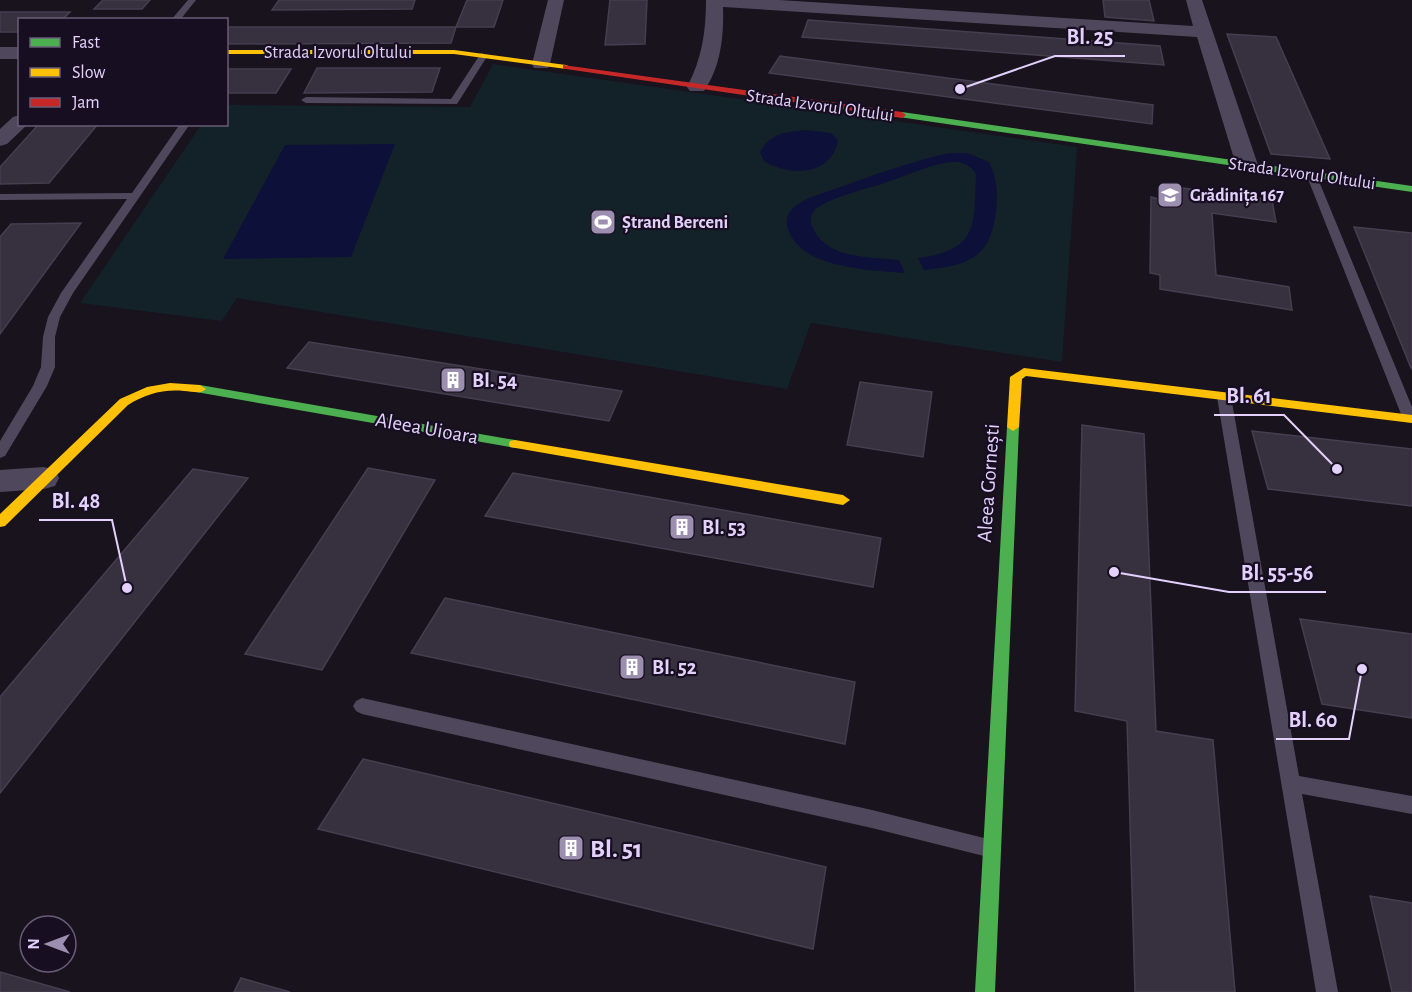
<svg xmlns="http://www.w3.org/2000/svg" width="1412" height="992" viewBox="0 0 1412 992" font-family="'Alegreya Sans',sans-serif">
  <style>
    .green { fill: #132229 }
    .water { fill: #0d1039 }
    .building { fill: #37313f; stroke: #463d50; stroke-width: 1.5 }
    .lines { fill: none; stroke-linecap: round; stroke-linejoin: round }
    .lane { fill: #4f485d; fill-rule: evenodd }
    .street { fill: #4f485d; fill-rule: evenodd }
    .fast { fill: #4caf50; fill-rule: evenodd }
    .slow { fill: #ffc107; fill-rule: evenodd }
    .jam { fill: #c62828; fill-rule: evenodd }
    .labels { text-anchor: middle; stroke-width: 4.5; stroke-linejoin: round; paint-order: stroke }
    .far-street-label { font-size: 18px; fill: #e3d1fc; stroke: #170f21 }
    .far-poi-label { font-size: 18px; font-weight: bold; fill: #e3d1fc; stroke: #170f21; text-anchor: start }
    .poi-label { font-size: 21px; font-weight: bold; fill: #e3d1fc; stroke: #170f21; text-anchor: start }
    .street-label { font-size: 21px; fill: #e3d1fc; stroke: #170f21 }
    .near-poi-label { font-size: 26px; font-weight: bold; fill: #e3d1fc; stroke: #170f21; text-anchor: start }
    .leader { fill: none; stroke: #e3d1fc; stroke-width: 2 }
    .callout-dot { fill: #e3d1fc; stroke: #170f21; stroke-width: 2 }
    .callout-label { font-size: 22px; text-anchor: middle; font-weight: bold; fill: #e3d1fc; stroke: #170f21; stroke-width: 4.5; stroke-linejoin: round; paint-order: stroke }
  </style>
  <rect width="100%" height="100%" fill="#18131d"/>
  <path class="green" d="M493,64l584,83 -15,215 -251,-39 -24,66 -550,-91 -15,23 -142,-18 121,-178 25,-1 1,-19 243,2z"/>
  <path class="water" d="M806,130l25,3 7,7c-6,36 -49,37 -74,21l-4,-9c10,-19 26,-20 46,-22z
    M395,144l-44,113 -128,2 62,-114z
    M949,153h18l22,9c8,17 9,30 7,49 -5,47 -28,55 -72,59l-6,-12c60,-8 56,-31 58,-84 -5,-7 -10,-11 -19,-12 -19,-1 -51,14 -70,20 -22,8 -51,13 -70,26 -7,6 -8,13 -4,20 14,31 56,29 86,32l6,13c-35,-3 -100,-4 -116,-41 -5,-11 -2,-20 8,-27 11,-8 26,-12 38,-16 38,-14 75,-27 114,-36z"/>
  <path class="building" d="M103,0h47l-8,9h-48z
    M279,0h136l-3,9 -140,1z
    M467,0h36l-9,27h-38z
    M610,0h37l-2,44 -40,1z
    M1103,0h46l5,21 -49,-4z
    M0,12h70l-8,8h-42v12h-20z
    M808,20l352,26 4,19 -362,-28z
    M226,27h230l-5,16 -225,1z
    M1227,34l49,3 54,122 -59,-5z
    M780,56l373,49 -1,19 -383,-51z
    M317,68h123l-8,24 -128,1z
    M226,69h65l-15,24h-50z
    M39,124h59l-49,59 -49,1v-17z
    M1160,185l112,15 4,22 -64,-9 4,62 73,12 3,23 -132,-21v-14l-10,-2 1,-76 8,2z
    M81,223l-81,111v-97l11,-13z
    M1354,227l58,6v136l-1,-1z
    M309,342l313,49 -13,30 -322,-53z
    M860,382l72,10 -9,65 -76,-12z
    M1082,425l62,9 12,297 57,9 22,252h-100l-8,-271 -52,-10z
    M1252,431l160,18v57l-144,-17z
    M368,468l67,12 -113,190 -77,-16z
    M193,469l55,9 -248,315v-96z
    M513,473l368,65 -8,49 -388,-71z
    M445,598l410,84 -10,62 -434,-91z
    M1300,619l112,15v84l-90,-14z
    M363,759l463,108 -13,82 -495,-120z
    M1370,896l42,7v89h-20z
    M0,972l70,20h-70z
    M241,978l49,14h-56z"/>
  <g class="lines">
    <path class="lane" d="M188,0h8l-16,20h-9z
      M481,53l7,2 -31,49 -151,-1 -5,-3 5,-3 145,2z
      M180,124h10l-117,169 -13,24 -5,20v30l-8,19 -42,70 -5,2v-17l33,-55 8,-19 2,-30 5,-20 13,-24 66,-94 -127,1v-6l132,-1z
      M1311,171l5,3 96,233v16l-7,-1 -2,-3 -97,-245z
      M1224,393l7,4 68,379 113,20v18l-110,-20 36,198h-22l-99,-595z
      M362,698l510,112 116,29 7,2 3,7 -3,7 -7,2 -116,-29 -510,-114 -6,-3 -3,-5 3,-5z"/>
    <path class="street" d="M548,0h16l-14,64 -2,4h-14l-2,-4z
      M706,0h73l414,26 -7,-26h16l56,165 -3,5 -8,2 -8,-2 -3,-5 -39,-128 -474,-30c1,28 -2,60 -19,84h-14l-3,-4c15,-28 19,-56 19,-87z
      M0,47h20v12h-20z
      M20,115v9h8l-21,20 -7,2v-17l13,-12z
      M44,467l11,3 4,8 -4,8 -11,3 -44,3v-22z"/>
    <path class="fast" d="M902,112l510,74v6l-513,-75v-4z
      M200,385l315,55 6,4 -6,4 -319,-56 -2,-3 2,-3z
      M1013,423l6,4 -24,565h-20l32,-565z"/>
    <path class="slow" d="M226,50h228l112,15 4,2 -4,2 -112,-15h-228z
      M1024,368l388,47v8l-386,-47 -4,3 -3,48 -6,4 -6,-4 3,-50z
      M170,383l30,2 6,4c-6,6 -14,2 -22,2 -21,-2 -38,3 -56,14l-123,121 -5,1v-13l120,-115 27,-12z
      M515,440l328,55 7,5 -7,5 -333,-58 -1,-3 1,-3z"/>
    <path class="jam" d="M563,65l339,47 4,3 -4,3 -336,-49h-3z"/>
  </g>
  <defs>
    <g id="school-square" transform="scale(1.35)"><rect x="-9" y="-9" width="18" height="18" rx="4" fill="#9c8eae" stroke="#170f21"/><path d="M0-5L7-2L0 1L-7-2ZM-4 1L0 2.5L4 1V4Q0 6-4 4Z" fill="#fff"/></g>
    <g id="stadium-square" transform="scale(1.35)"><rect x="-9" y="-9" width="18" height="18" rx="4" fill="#9c8eae" stroke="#170f21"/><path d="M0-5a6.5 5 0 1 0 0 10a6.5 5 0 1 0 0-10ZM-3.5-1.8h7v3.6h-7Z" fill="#fff"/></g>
    <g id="building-square" transform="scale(1.35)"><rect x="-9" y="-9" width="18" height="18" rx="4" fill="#9c8eae" stroke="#170f21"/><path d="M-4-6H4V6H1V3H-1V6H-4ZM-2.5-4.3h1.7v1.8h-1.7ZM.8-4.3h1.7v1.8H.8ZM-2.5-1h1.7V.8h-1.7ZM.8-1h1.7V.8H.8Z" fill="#fff"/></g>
  </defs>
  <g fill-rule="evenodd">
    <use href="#school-square" x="1170" y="195"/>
    <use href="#stadium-square" x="603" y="222"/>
    <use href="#building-square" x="453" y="380"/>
    <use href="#building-square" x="682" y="527"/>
    <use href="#building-square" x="632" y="667"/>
    <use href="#building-square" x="571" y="848"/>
  </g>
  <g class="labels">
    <g class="far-street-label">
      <text x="338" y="58">Strada Izvorul Oltului</text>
      <text transform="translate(820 105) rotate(8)" y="6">Strada Izvorul Oltului</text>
      <text transform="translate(1302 173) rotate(8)" y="6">Strada Izvorul Oltului</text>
    </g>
    <g class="far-poi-label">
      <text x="1190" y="201">Grădinița 167</text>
      <text x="622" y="228">Ștrand Berceni</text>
    </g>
    <g class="poi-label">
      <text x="472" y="387">Bl. 54</text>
      <text x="702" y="534">Bl. 53</text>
      <text x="652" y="674">Bl. 52</text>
    </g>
    <g class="street-label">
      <text transform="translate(427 428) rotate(10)" y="7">Aleea Uioara</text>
      <text transform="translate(988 483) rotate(-86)" y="7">Aleea Gornești</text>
    </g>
    <g class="near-poi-label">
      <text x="590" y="857">Bl. 51</text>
    </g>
  </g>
  <path class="leader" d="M960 89L1055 56H1125M1337 469L1284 415H1214M127 588L112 520H39M1114 572L1229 592H1326M1362 669L1349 739H1276"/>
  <g class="callout-dot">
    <circle cx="960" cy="89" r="6"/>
    <circle cx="1337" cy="469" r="6"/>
    <circle cx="127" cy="588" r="6"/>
    <circle cx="1114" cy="572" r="6"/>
    <circle cx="1362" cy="669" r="6"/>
  </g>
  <g class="callout-label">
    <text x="1090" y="44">Bl. 25</text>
    <text x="1249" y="403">Bl. 61</text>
    <text x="76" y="508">Bl. 48</text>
    <text x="1277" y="580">Bl. 55-56</text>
    <text x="1313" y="727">Bl. 60</text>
  </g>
  <rect x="18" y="18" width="210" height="108" fill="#170f21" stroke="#695d79" stroke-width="1.5"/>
  <rect x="30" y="38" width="30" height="9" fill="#4caf50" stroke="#695d79" stroke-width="1.5"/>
  <text x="72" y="48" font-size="18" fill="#e3d1fc">Fast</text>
  <rect x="30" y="68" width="30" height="9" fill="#ffc107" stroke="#695d79" stroke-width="1.5"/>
  <text x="72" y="78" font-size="18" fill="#e3d1fc">Slow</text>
  <rect x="30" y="98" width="30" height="9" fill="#c62828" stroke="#695d79" stroke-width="1.5"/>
  <text x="72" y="108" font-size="18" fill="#e3d1fc">Jam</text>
  <g transform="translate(48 944) rotate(270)"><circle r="28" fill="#170f21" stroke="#695d79" stroke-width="1.5"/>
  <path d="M0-4.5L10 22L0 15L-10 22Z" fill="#9c8eae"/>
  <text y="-9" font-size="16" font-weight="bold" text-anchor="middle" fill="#e3d1fc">N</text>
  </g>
</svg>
